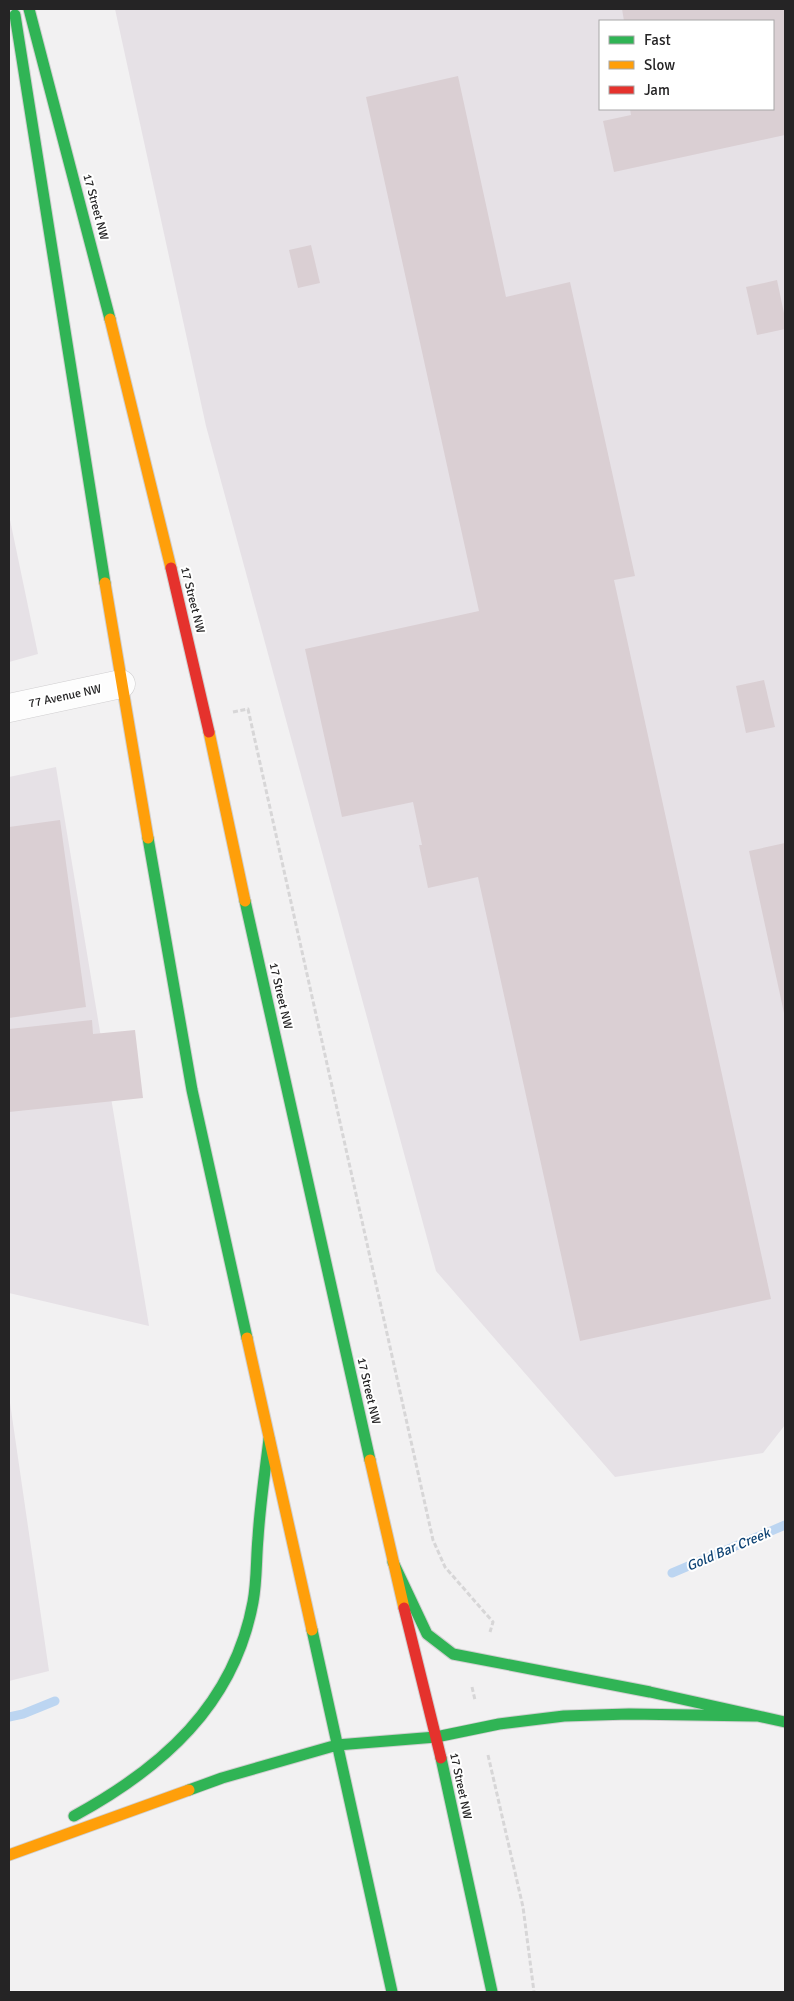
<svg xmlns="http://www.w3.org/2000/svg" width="794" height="2001" viewBox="0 0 794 2001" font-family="Signika,sans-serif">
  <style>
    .built { fill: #e6e1e6; fill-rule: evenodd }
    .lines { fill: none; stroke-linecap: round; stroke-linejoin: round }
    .stream { stroke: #bcd5f1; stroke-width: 9 }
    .building { fill: #dacfd3 }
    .street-casing { stroke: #d0cfd0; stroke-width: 29 }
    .fast-casing { stroke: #d0cfd0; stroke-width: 13 }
    .slow-casing { stroke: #d0cfd0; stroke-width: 13 }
    .jam-casing { stroke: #d0cfd0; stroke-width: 13 }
    .path { stroke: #d7d6d7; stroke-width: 3; stroke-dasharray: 5 2.5; stroke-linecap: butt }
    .street { stroke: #fdfdfd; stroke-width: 28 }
    .fast { stroke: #30b455; stroke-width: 11 }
    .slow { stroke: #ff9f0a; stroke-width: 11 }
    .jam { stroke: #e5322d; stroke-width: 11 }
    .labels { text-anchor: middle; stroke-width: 4; stroke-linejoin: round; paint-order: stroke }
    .street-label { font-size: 12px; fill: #252425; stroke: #fff }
    .water-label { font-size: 14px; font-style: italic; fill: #0e4374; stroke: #fff }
  </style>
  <rect width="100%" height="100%" fill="#f2f1f2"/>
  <path class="built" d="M115,9h670v1416l-22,28 -148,24 -179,-206 -230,-845zM600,21h173v88h-173z
    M9,515l29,139 -29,8z
    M56,767l93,559 -140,-33v-516z
    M9,1396l40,275 -40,10z"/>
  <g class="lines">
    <path class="stream" d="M672,1573l113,-48
      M9,1717l14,-3 32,-13"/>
  </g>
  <path class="building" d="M622,9h163v126l-171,37 -11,-51 28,-6 -1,-6h143v-88h-149z
    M458,76l48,221 64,-15 65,294 -21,4 157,719 -191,42 -102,-464 -50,11 -9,-43h3l-9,-43 -71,15 -37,-168 174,-38 -113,-514z
    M311,245l9,38 -22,5 -9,-38z
    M777,280l8,38v11l-28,6 -11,-48z
    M764,680l11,47 -29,6 -10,-47z
    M60,820l26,187 -77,11v-191z
    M785,843v169l-1,1 -35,-162z
    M92,1020l1,14 42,-4 8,68 -134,14v-83z"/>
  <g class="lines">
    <g class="street-casing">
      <path id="street" d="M9,708l112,-24"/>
    </g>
    <g class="fast-casing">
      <path id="fast" d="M29,9l81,310
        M15,15l90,568
        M148,838l44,252 55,248
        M245,901l125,559
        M393,1562l34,72 26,20 197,38 135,30
        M312,1630l80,362
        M441,1758l51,234
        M189,1790l33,-12 115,-33 99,-8 63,-13 65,-8 65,-2 126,2
        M74,1816c88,-48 160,-111 179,-214 4,-21 3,-43 5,-64 2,-33 7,-66 11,-99"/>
    </g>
    <g class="slow-casing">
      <path id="slow" d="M110,319l61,249
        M105,583l43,255
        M209,732l36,169
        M247,1338l65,292
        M370,1460l34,148
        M9,1855l180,-65"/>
    </g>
    <g class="jam-casing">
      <path id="jam" d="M171,568l38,164
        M404,1608l37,150"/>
    </g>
    <path class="path" d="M233,712l15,-3 185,831 12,27 48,55 -3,10
      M472,1687l3,13
      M488,1755l35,152 11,85"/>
    <use href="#street" class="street"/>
    <use href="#fast" class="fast"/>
    <use href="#slow" class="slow"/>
    <use href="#jam" class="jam"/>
  </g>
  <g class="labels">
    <g class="street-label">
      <text transform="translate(96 207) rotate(75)" y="4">17 Street NW</text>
      <text transform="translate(193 600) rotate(76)" y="4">17 Street NW</text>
      <text transform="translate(65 696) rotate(-12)" y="4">77 Avenue NW</text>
      <text transform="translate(281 996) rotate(77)" y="4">17 Street NW</text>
      <text transform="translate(369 1391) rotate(77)" y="4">17 Street NW</text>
      <text transform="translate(461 1786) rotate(78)" y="4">17 Street NW</text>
    </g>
    <g class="water-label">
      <text transform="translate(728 1549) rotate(-23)" y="5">Gold Bar Creek</text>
    </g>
  </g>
  <rect width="794" height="2001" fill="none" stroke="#252425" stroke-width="20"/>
  <rect x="599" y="20" width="175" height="90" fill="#ffffff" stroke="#a8a7a8"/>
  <rect x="609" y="36" width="25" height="8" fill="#30b455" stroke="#a8a7a8"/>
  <text x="644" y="45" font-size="15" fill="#252425">Fast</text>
  <rect x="609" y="61" width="25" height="8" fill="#ff9f0a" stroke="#a8a7a8"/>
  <text x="644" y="70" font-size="15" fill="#252425">Slow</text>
  <rect x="609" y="86" width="25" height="8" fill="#e5322d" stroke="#a8a7a8"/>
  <text x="644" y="95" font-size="15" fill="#252425">Jam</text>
</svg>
